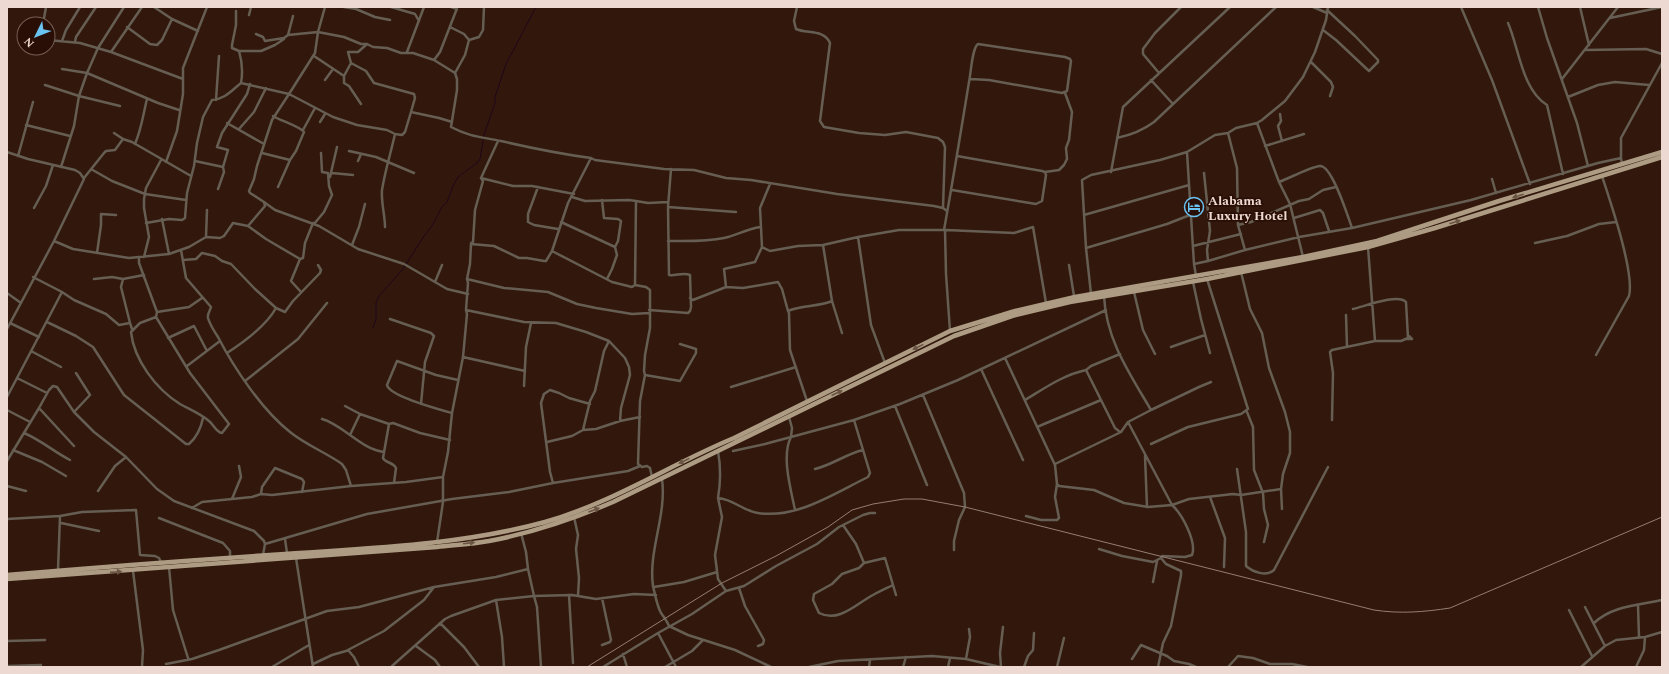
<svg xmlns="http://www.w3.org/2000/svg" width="1669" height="674" viewBox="0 0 1669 674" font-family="Spectral,serif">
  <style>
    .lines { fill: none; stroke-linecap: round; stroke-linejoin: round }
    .stream { stroke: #1f061a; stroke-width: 1 }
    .minor { stroke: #665e52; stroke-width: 2.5 }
    .primary { stroke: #ad9c83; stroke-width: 4.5 }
    .rail { stroke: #947d73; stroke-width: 1 }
    .oneway { fill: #6a5544 }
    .labels { text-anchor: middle; stroke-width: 3.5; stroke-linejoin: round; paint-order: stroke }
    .poi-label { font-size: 13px; font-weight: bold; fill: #edd9d1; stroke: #280e04; text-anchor: start }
  </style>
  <rect width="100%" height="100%" fill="#32180c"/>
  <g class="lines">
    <path class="stream" d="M373,328l3,-9v-16l3,-7 24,-27 21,-33 8,-10 10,-19 5,-5 6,-16 5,-9 19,-14 3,-4 4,-24 11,-32v-6l11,-33 30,-57"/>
    <path class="minor" d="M154,7l18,12 26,12
      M344,7l12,2 19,8 15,3
      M391,7l24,7 4,7
      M797,7l-3,14 2,8c11,5 28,0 34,14l-10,78 4,6 35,6 26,2 21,-3 32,6 5,4 2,5 -2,61
      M1313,7l14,6
      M1461,7l31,73 38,104
      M1538,7l9,31 30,85 11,43
      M1580,7l9,38
      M249,15l2,-8
      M1610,18l52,-11
      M1508,23c11,25 14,67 39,82l16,69
      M43,24l3,-17
      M127,27l23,17 7,1 5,-5 10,-21
      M450,27l14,7 5,6 -4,15 -10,18
      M1323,30l13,10 33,31 9,-9v-2l-23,-24 -28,-26
      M256,34l7,3 2,4 19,-3 4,-3 30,-3 26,5 17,7h6l6,3 14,1 14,5h12l21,7 21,13 2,6v11l-6,37c19,10 31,10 50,14 30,7 60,13 90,17
      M288,35l5,-19
      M48,40l32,3 31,9 72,27
      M469,40l10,-3 4,-7 1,-23
      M62,41l4,-11 14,-23
      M75,42l1,-5 20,-30
      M1586,50l60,-1 16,5
      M239,51h22l14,-6 9,-6
      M111,52l31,-45
      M407,52l17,-45
      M314,56l30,20v7l5,3 12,18
      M434,60l6,-8 16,-41 1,-2 -6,-2
      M1311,62l20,20 2,5 -3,9
      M351,63l15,8 8,12 40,11 1,4 -4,14 28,6 13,4
      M62,69l25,4 71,30 21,7
      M1159,73l-16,-19v-5l12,-16 26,-26
      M344,76l7,-13 -3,-11h10l9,-8
      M1562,79l56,-72
      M325,80l8,-11
      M1151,80l22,24
      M241,83l48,11 26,-41 3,-21 7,-25
      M45,85l34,11 8,-23 11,-25 26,-41
      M1568,97l30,-12 17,-3 34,3
      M216,100l3,-44
      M1280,114l1,7 -3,5 4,15
      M320,122l5,-8
      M227,123l37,21
      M1257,123l22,59 11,22 13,53
      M26,125l44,11
      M239,129l15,-17 12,-24
      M303,130l12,-22
      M114,133l9,6
      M1228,133l9,35 1,57 7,25
      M1117,138c14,-3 25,-7 37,-16l122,-115
      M135,144c7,-17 8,-29 12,-45
      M1265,146l39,-12
      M349,151l27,6 38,16
      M7,152l21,7 47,11 5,3 4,6 -30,62 -47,88
      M1187,152l7,112
      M262,153l28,7 6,-9 8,-19c-5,-6 -23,-11 -31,-16
      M18,156l15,-54
      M195,161l28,6 1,5 -6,17
      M358,161l3,-7
      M166,162l11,-31 6,-37v-26l24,-61
      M1622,164l-1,-6v-20l41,-75
      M61,167l13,-41 5,-30 41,10
      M223,167l5,-17 -11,-3 5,-14 25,-39 3,-10
      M91,169l21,12 33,13 41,6
      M1045,172l14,-2 5,-5 3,-6 -1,-11 3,-8 3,-28 -7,-19
      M1111,172l12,-65 107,-100
      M332,173l21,2
      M1204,173l6,58 -3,19 1,11
      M330,177l7,-30
      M84,178l20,-25 2,-2 9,-1 8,-11 9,3 59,34
      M481,178l32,8h19l42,8
      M1492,179l4,14
      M1279,182c11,-4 31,-15 41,-16 12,-1 28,51 32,62
      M770,184l-10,24 2,39 8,4 28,-5 25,-1
      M278,187l12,-27
      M538,187l-10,27v8l6,3 24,4
      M952,190l84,14 6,-3 4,-26 -1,-3 -3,-1 -85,-15
      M572,197l13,4 44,-1 7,1 -1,84
      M602,200l2,18 14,1 3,2 -3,20 -3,6 2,8 -5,14 -5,10
      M636,201l12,2 20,-1
      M264,202l-14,-9 -1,-2 5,-12 3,-13 15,-46 17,-26 44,23 24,8 30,5 8,4 7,1 3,-3 6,-20
      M668,207l68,5
      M34,208l12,-22 7,-21
      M1084,215l105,-30
      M1294,218l26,-8 3,3 6,18
      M162,219l7,35
      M561,222l54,25
      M146,223l23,-4 13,1 3,-2 2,-25 7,-27 3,-23 6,-26 9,-17c13,-1 19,-9 29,-17 2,-11 1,-22 -2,-32l-7,-3v-3l4,-20v-14
      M314,224l10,-12 8,-17 -3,-9 -1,-13 -6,-1 -1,-19
      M1238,225l13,-3 48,-21 10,-2 14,-9 13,-3
      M248,226l18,13 34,20
      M385,227c0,-12 -4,-24 -3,-37 3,-19 9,-38 13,-56
      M946,230l68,3 19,-6 13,76
      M206,237l1,-27
      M54,241l19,8 56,9 10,-1
      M668,241c19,0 38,1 56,-3 13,-3 23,-9 36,-11
      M471,243l2,-1 2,-32 8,-29 -2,-3 17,-37
      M1535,243l32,-7 32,-12 17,-2
      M352,245l7,-18 6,-23
      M1193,246l48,-12
      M1086,248l81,-24 23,-9
      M181,250l5,28 25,29c-1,4 -4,7 -3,11 2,7 6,13 10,19 16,31 44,73 72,95 16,13 35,20 52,32l4,6 5,16 55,-4 37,-5
      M97,253l4,-28v-11l15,1
      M144,257l5,-20 -5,-29v-9l2,-11 15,-28
      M183,260l13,-1 6,-6 13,3 7,5 9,3 24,25 21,19
      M1069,265l5,31
      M1196,276l-2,-12 14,-3 37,-11 54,-13 53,-9 119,-28 127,-37 23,-5
      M33,277l29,15
      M94,279l18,-2 11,2
      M467,279l37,9 44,4 29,12 19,4 36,6 17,-1
      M435,282l7,-17
      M1193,282l8,37 9,34
      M726,287l-2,-18 31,-7 7,-15
      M301,292l-10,-11 9,-22 3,-1 2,-15 8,-20
      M1134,292l9,38 12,24
      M7,293l14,10
      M1091,294l-5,-46 -4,-68 9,-5 69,-15 27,-8 28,-17 13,-2 8,-5 21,-5 5,-3 23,-19 18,-24 12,-25 11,-32 2,-13
      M690,298l3,2 33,-13 17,1 35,-6 4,7 6,22
      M1353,309c10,-2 45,-16 53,-7l2,36 -7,3h-26
      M466,310l58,12 32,1 30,9 23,9 16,17 4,9 1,8 -9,33 -1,13
      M649,310l39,3 2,-2 1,-4 -1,-32c-7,-3 -14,1 -21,0l-1,-68 3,-38
      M157,312l-18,-49v-6l30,-3 20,-7 17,-10 14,1 4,-2 9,-13 15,3 17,-20 -1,-4 11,8 44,16 39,23 46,15 43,25 21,5
      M1346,315l1,32
      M156,317l-16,6 -9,9c3,28 25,57 49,72 9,5 21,10 29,17 5,4 7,11 13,12l7,-9 -39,-51 -34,-56 1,-5 32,-5 13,-9
      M390,319l41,14 3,3 -9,26 -4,42
      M47,322l29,14 17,11 31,48 62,49h3c8,-7 12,-16 14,-26
      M10,323l29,14
      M130,323l-9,-36 2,-8 21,-4
      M950,331l-4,-57 -1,-44h-1c9,-50 17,-99 25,-148 2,-9 3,-34 9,-38l87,13 5,2 1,2 -4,30 -5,2 -73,-13 -19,-1
      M842,333l-10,-32 -9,-56 35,-8
      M168,338l26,-12 13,25
      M1407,339h5l-3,-3
      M1171,347l34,-12
      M31,351l30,16
      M227,353c17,-11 39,-27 49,-45l9,4 8,-11 27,-28 1,-3 -3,-5
      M1120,354l-29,12 -5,4 29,58 5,4
      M1596,355l33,-59c6,-23 -19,-95 -27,-120
      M463,357l62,14
      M1005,358l50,107 2,19 2,2 35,4 30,13 24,4 24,-2 17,-6 44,-5 8,1 40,-6 2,-15 7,-21v-21l-5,-20 -16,-44 -7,-35 -12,-24 -9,-37
      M885,363l-14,-38 -13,-88 41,-7h45
      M187,366l33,-25
      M981,369l42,91
      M645,375l35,6 16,-28v-4l-16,-5
      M245,381l53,-42 29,-36
      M524,386l2,-39 5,-24
      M731,387l65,-20
      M47,393l-30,-15 45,-86 12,8 32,14 13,11 11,-2 2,6
      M923,395l41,98 1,14 -6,13 -5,21v9
      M7,397l10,-19
      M1025,400c20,-12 38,-25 61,-30
      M807,401l-17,-51 -1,-37 -1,-2c14,-6 30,-4 44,-10
      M345,406l15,8 29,10
      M895,406l32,79
      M7,410l23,12
      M1151,410l48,-23 12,-5
      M74,412l16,-17 -14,-22
      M1247,412l6,15 1,43 9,23 1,16 4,16 -4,17
      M452,413c-11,-3 -63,-17 -65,-28l10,-24 39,14 22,5
      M322,419c20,5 40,31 62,33
      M854,420l46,-16 58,-24 148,-70
      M1332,420l1,-47 -3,-21 2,-2 43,-9 -7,-94
      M1037,427l64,-27
      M583,430l7,-29 5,-10 9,-40 5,-10
      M24,433c17,7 30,19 46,27
      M350,435l10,-21
      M547,442l25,-6 11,-6 13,-1 24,-8 20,-4
      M1151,444l37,-17 53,-13 7,-5 -41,-130
      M74,446l-35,-38 10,-18 4,-4 4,1 17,25 20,20 32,25 31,32 17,12 80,30 10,10 1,3 102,-30 85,-15 57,-7 44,-9 75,-12 12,-5
      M13,450l29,12 24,14
      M718,451c3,17 3,30 0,47 15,1 25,13 40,15 39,6 77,-20 110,-36l2,-4 -16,-53 -63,17 1,-9 -3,-11
      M733,451l32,-7 26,-7c-10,19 0,53 4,73
      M1145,456l2,51
      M7,461l32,-53
      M1055,464l66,-32 7,-10 23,-12c-21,-36 -45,-70 -47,-114
      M815,469c17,-4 31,-15 48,-19
      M1237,469l9,63v34c7,6 20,11 28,4l54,-103
      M652,477l-2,-9 -3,-2 -5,1 -4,-3 2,-63 5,-26 -1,-4 1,-16 5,-27v-38l-4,-3 -11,-2 -3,2 -20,-5 -60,-31 16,-48 23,-45 4,2 69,9 30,1 32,8 25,2 86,14 97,12 9,2 4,3
      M662,479c5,36 -14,72 -9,107 2,8 4,20 8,27 3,4 6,8 8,13l19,9 47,15 36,17
      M394,483l2,-15c-3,-6 -11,-5 -13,-10l6,-34 4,-1 27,10 30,7
      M553,483l-3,-11 -9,-69 3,-9 6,-4 9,3 10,5 21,6
      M7,486l19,5
      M1281,489l1,20
      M98,491l17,-25 11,-9
      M261,494l1,-7 13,-19 27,11 2,3 -2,10
      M1210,497l15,41 -1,29
      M718,498l4,19 -7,38 3,24 8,12
      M232,499l9,-22 -2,-11
      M192,508l10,-6 50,-5 9,-3 11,1 79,-9
      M60,516l22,-4 54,-2 4,45 15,1 4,2 2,4
      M1026,516l15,4h16l2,-2 -4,-21 2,-13
      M574,517l4,18 -2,14 3,29 -1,18
      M159,518l64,25 7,8v6
      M7,519l53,-3 -2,54
      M61,523l38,8
      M843,525l13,19 8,19 -5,5 -17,6 -10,10 -18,10 -1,6 6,13c20,10 37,-9 54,-18 7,-4 14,-7 20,-10
      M285,539l2,14
      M437,542l6,-40v-25l5,-25 4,-39 11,-56 4,-43 -1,-4 2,-27 -1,-4 3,-15 1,-20 23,2 25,12h8l17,3h2l6,-10
      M1099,549l23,7 31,6 8,-4 1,-2 23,1 7,-2c5,-13 -10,-41 -20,-50l-44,-83
      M263,555l2,-11
      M296,558l17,109
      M864,563l21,-5 11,37
      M169,567l4,43 15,48
      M133,571l10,79 -1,17
      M1153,582l4,-21
      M654,587l30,-5 33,-10
      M739,588l6,18 19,34 -1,4 -5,2
      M569,595l4,68
      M496,600l6,37 2,30
      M1638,605l1,32
      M1585,607l20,39
      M1569,610l23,46
      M440,623l24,24 15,20
      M1594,623c18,-17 44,-18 68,-23
      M658,633l18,34
      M7,641l38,-1
      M602,645l8,-3 1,-2 -9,-42
      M416,646l19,14 5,7
      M348,650l6,7 5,10
      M623,654l4,13
      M966,659l4,-22 -1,-8
      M1132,659l9,-14 26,11 7,5 15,3 7,3
      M166,664l26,-5 27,-9 108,-39 32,-4 75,-20 62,-10 32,-8 -2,-17 -5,-19
      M313,664l19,-9 14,-4 38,-20 40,-31 10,-13
      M7,666l34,-1
      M272,667l37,-22
      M394,667l-2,-1 53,-47 6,-3 45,-16 38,-4 -6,-27
      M541,667l-4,-60 -3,-11 38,-1 24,4 38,-5 22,1
      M603,667l55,-34 34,-19 34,-23 18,-5 32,-20 41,-22 22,-17 24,-12 7,-2h5
      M665,667l27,-16 11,-11
      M809,667l29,-6 94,-5 34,3 34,8
      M869,667l1,-7
      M903,667l3,-10
      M948,667l2,-9
      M1001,667l-1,-14 3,-26
      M1024,667l4,-11 5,-6 1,-17
      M1057,667l7,-29
      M1158,667l5,-24 8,-17 10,-51v-4l-15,-7 -5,-6
      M1228,667l10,-11 15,2 17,6h22l15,3
      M1581,667l24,-21 11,-6 29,-3 17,-5
      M1636,667l8,-17 1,-13"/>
    <path class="primary" d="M7,575c93,-8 185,-15 278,-21 87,-6 176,-9 260,-32 67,-19 126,-58 189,-84l216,-107 65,-20 60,-14 228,-40 74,-16 122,-40 163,-49
      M7,579l430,-32c18,-2 35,-3 52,-6 43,-8 84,-22 124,-39l341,-166 58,-20 58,-14 137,-23 161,-32 67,-19 227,-71"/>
    <path class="rail" d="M587,667l135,-84 54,-27 52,-29 24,-17 21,-6 31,-5h18l43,8 409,103c26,4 50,2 76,-2l212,-91"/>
  </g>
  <defs><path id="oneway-solid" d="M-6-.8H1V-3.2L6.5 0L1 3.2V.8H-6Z"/></defs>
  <g class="oneway">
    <use href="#oneway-solid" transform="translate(1518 196) rotate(163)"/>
    <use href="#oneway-solid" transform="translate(1455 222) rotate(-18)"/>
    <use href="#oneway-solid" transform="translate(918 347) rotate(154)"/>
    <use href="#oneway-solid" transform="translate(837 393) rotate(-25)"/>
    <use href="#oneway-solid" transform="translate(684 461) rotate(154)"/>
    <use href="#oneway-solid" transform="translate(594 510) rotate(-20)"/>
    <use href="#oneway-solid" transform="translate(469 543) rotate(-7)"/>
    <use href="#oneway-solid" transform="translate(116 572) rotate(-4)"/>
  </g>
  <defs>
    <g id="hotel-ring" transform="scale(1)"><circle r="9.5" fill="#280e04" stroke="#6bc3f2" stroke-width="1.5"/><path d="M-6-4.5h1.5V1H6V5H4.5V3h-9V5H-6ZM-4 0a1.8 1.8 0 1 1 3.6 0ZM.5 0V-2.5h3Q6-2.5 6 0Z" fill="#6bc3f2"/></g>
  </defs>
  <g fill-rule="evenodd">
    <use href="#hotel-ring" x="1194" y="207"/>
  </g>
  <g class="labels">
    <g class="poi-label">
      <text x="1208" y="205">Alabama<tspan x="1208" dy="15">Luxury Hotel</tspan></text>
    </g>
  </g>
  <rect width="1669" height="674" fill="none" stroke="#edd9d1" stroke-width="16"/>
  <g transform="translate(36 36) rotate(227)"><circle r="19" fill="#280e04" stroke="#775f56"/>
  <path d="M0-3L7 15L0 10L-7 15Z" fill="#6bc3f2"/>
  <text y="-6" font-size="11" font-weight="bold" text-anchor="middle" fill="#edd9d1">N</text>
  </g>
</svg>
